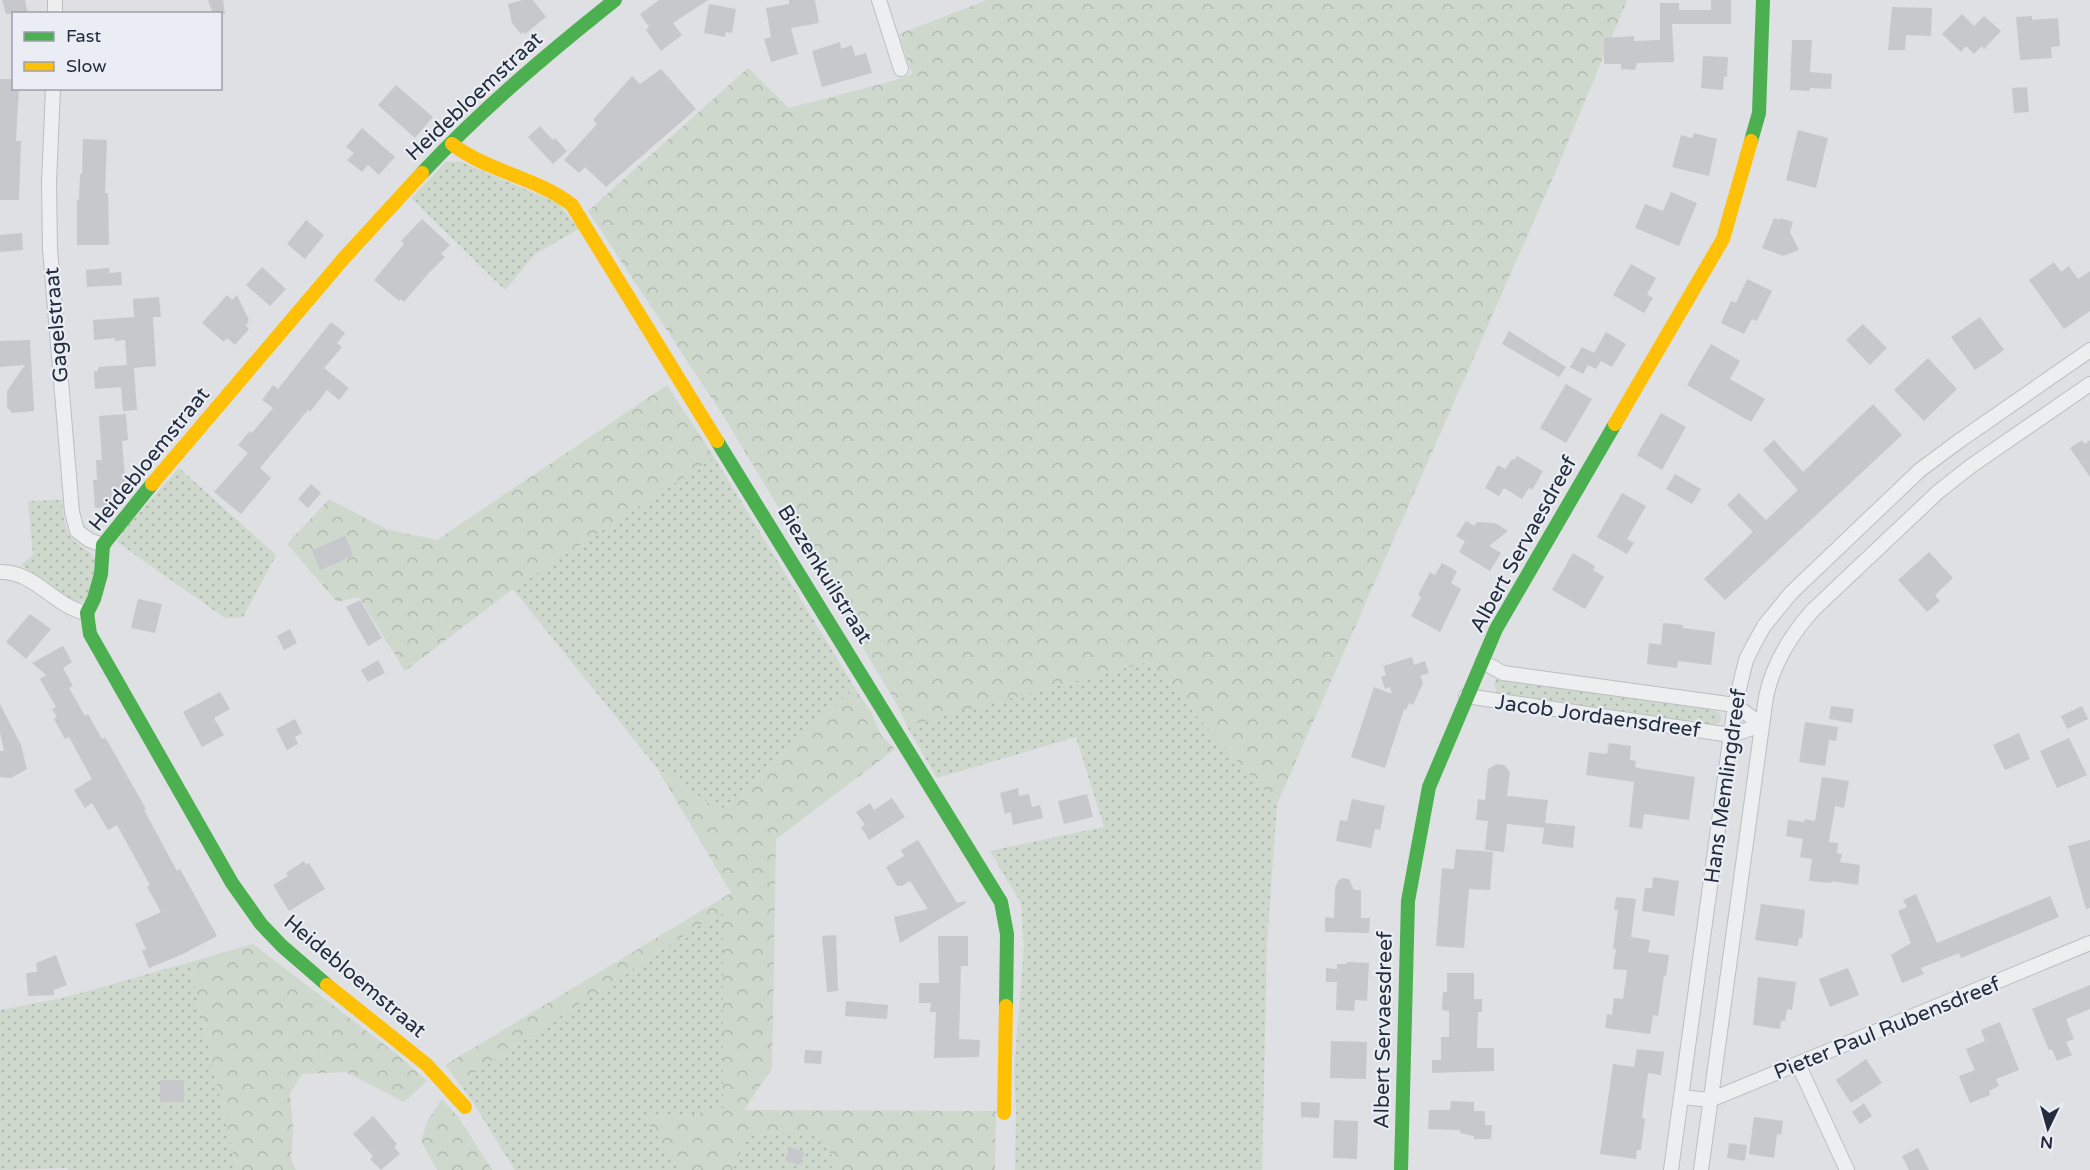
<svg xmlns="http://www.w3.org/2000/svg" width="2090" height="1170" viewBox="0 0 2090 1170" font-family="'Varela Round',sans-serif">
  <style>
    .green { fill: url(#green-dots) }
    .forest { fill: url(#forest-crowns) }
    .building { fill: #c6c8cb }
    .lines { fill: none; stroke-linecap: round; stroke-linejoin: round }
    .street-casing { stroke: #bcbec1; stroke-width: 16 }
    .street { stroke: #edeef0; stroke-width: 14 }
    .fast { stroke: #4caf50; stroke-width: 14 }
    .slow { stroke: #ffc107; stroke-width: 14 }
    .labels { text-anchor: middle; stroke-width: 4.5; stroke-linejoin: round; paint-order: stroke }
    .street-label { font-size: 21px; fill: #242d3d; stroke: #eaeef4 }
  </style>
  <defs>
    <pattern id="green-dots" width="8" height="8" patternUnits="userSpaceOnUse" patternTransform="scale(1.5)"><rect width="8" height="8" fill="#ced8cd"/><path d="M2 2h.1M6 6h.1" fill="none" stroke="#b1bab1" stroke-width="1.8" stroke-linecap="round"/></pattern>
    <pattern id="forest-crowns" width="20" height="18" patternUnits="userSpaceOnUse" patternTransform="scale(1.5)"><rect width="20" height="18" fill="#ced8cd"/><path d="M2 6a3 3 0 1 1 6 0M12 15a3 3 0 1 1 6 0" fill="none" stroke="#b1bab1"/></pattern>
  </defs>
  <rect width="100%" height="100%" fill="#dee0e3"/>
  <path class="green" d="M459,161l99,42 21,26 -44,25 -30,36 -94,-92 35,-36z
    M714,457l141,231 -135,123 -63,-43 -144,-179z
    M179,468l97,87 -33,62 -18,1 -108,-76 6,-11z
    M62,500c2,15 1,31 13,42 9,7 17,10 22,20l-10,38 -11,3 -29,-16 -11,-12 -15,-10 12,-10 -5,-54z
    M1148,662l129,142 -10,138 -5,228h-247l1,-58 -2,-41 10,-124 -3,-44 -31,-52 114,-24 -28,-90 -139,41 -31,-53z
    M1501,678l212,30 7,6 1,5 -3,4 -5,3 -216,-32 -3,-12 3,-3z
    M723,910v201l-78,8 30,42 2,9h-162l-41,-66 -15,-21z
    M191,962l3,23 43,185h-169l-1,-2 -67,2v-160l63,-12z
    M789,1131l30,5 15,23 -3,11h-99l17,-34z"/>
  <path class="forest" d="M987,0h640l-72,173 -278,631 -129,-142 -241,64 -11,-23 -172,-286 -136,-206 160,-143 41,40 107,-28 16,-6 -13,-40z
    M667,385l47,72 -201,132 -108,82 -46,-74 -22,5 -50,-58 42,-45 57,30 51,11z
    M855,688l17,26 9,21 14,14 -119,90 -4,229 -28,42 252,1 -1,59h-164l3,-12 -15,-21 -30,-6 -40,5 -17,34h-55l-2,-9 -30,-42 78,-9v-200l-264,173 -14,-18 286,-172 -74,-125 63,43z
    M253,944l145,111 29,26 -23,21 -58,-30 -44,2 -12,19 3,36 -2,30 5,11h-59l-43,-185 -3,-23z
    M442,1099l17,19 33,52h-55l-16,-29 7,-21z"/>
  <path class="building" d="M2,0h23l3,14h-22z
    M208,0h15l2,14h-12z
    M522,0h11l13,17 -21,17 -1,-2 -3,2 -9,-11 -4,-19z
    M659,0h49l-35,23 9,12 -21,16 -15,-21 3,-3 -9,-13z
    M789,0h26l4,23 -28,5 7,26 -27,8 -7,-23 7,-2 -5,-29 23,-4z
    M1711,0h20v24h-59l2,38 -37,1 -2,7 -14,-1v-5h-17v-26l30,-2v5l26,-1v-37h19v7h32z
    M709,4l27,5 -4,24 -6,-1 -1,5 -21,-4z
    M1892,7l40,1 -1,28 -25,-1 -1,15h-17z
    M1962,14l12,12 10,-10 17,15 -17,18 -2,-3 -8,8 -8,-8 -5,6 -19,-18z
    M2032,16v4l26,-2 2,28 -9,1 1,11 -32,2 -4,-43z
    M1792,40h20l-2,32 22,2 -1,15 -21,-1v3l-20,-1z
    M840,42l1,7 11,-4 3,11 11,-3 6,20 -50,14 -10,-36z
    M1703,56l25,1 -1,20 -3,-1 -1,14 -22,-2z
    M661,69l35,40 -90,78 -21,-20 -6,6 -15,-13 33,-36 -4,-4 39,-44 8,8z
    M0,79h14v9h5l-3,53h5l-2,59h-19z
    M396,85l37,32 -18,21 -37,-33z
    M2027,87l2,25 -15,1 -2,-25z
    M540,126l13,14 2,-2 12,13 -14,13 -25,-27z
    M362,128l33,29 -16,18 -11,-10 -6,7 -15,-12 7,-7 -8,-6z
    M1798,130l30,8 -12,50 -30,-8z
    M1694,133l23,6 -8,37 -37,-9 9,-32 11,3z
    M83,139l24,1 -2,53h3l1,51 -2,1h-30v-45h2l1,-26h2z
    M1671,192l26,11 -18,43 -44,-18 10,-24 18,7z
    M1774,218l5,2 1,-2 13,4 -3,10 9,18 -16,6 -21,-8z
    M422,219l28,26 -9,9 4,3 -18,18 -23,27 -3,-3 -2,2 -25,-21 30,-36 -3,-3z
    M306,220l18,15 -19,24 -18,-15z
    M22,233l1,17 -23,2v-17z
    M2054,262l7,10 8,-6 9,13 12,-8v40l-26,18 -35,-49z
    M1631,264l25,14 -9,16 6,4 -9,15 -31,-18z
    M262,267l24,22 -16,17 -24,-21z
    M109,268v5l12,-1 1,13 -35,2 -1,-17z
    M1747,279l25,12 -15,30 -5,-2 -8,15 -23,-11 10,-22 5,2z
    M227,295l5,5 5,-5 12,25 -3,6 3,3 -14,16 -8,-7 -3,4 -22,-19z
    M159,297l2,20h-8l3,49 -22,2 3,42 -14,1 -2,-24 -26,2 -1,-18h4v-4l29,-2 -2,-25 -10,1v-3l-21,2 -1,-20 41,-3 -1,-18z
    M1980,317l24,33 -29,20 -24,-33z
    M331,322l14,11 -8,10 5,4 -18,21 25,20 -10,12 -12,-10 -17,22 -2,-2 -48,58 11,10 -30,36 -27,-22 34,-39 -10,-8 12,-14 2,2 21,-25 -11,-8 11,-15 5,4z
    M1863,324l24,24 -17,17 -24,-25z
    M1509,331l57,36 -7,10 -57,-33z
    M1606,332l20,12 -14,23 -11,-6 -5,8 -8,-4 -5,9 -13,-7 12,-20 12,6z
    M30,340l4,71 -22,2 -5,-6v-16l18,-26 -25,2v-26z
    M1711,344l29,17 -10,18 35,20 -14,23 -64,-37z
    M1928,358l29,31 -33,32 -30,-31z
    M1566,384l26,15 -26,44 -26,-15z
    M1873,404l29,31 -177,165 -21,-21 49,-47 -26,-27 12,-12 27,27 32,-30 -35,-40 11,-10 29,32z
    M1661,413l25,14 -24,43 -25,-15z
    M126,414l2,26 -6,1 4,48 -14,1 2,17 -19,1 -2,-28h4l-1,-20h6l-3,-44z
    M2082,440l3,4 5,-4v37l-20,-29z
    M1517,456l26,15 -11,19 -3,-2 -7,11 -18,-11 -5,8 -14,-8 13,-23 7,4 7,-10 2,1z
    M1675,474l26,15 -9,15 -26,-15z
    M311,484l10,9 -13,15 -10,-9z
    M1622,493l24,13 -19,33 7,4 -7,11 -30,-17z
    M1466,521l8,5 3,-4 18,1 13,8 -19,15 12,7 -11,18 -31,-19 6,-11 -9,-5z
    M345,536l8,20 -33,14 -8,-20z
    M1929,552l24,26 -18,17 5,6 -13,11 -29,-32z
    M1573,553l22,13 -2,4 11,7 -19,32 -33,-19z
    M1442,563l15,8 -6,12 10,6 -21,43 -29,-16 10,-19 -3,-2 12,-23 5,3z
    M138,599l24,5 -7,29 -24,-5z
    M360,600l22,38 -14,8 -22,-39z
    M30,614l21,15 -25,30 -20,-17z
    M1663,623l20,2v3l32,4 -4,33 -33,-4 -1,7 -30,-4 2,-21 12,2z
    M290,629l7,14 -13,7 -7,-14z
    M63,646l9,16 -9,6 10,18 -4,2 16,28 3,-2 14,25 3,-2 41,72 -2,1 33,61 3,-2 37,67 -34,18 -34,14 -7,-17 4,-2 -11,-25 26,-12 -14,-25 3,-2 -33,-60 -9,5 -16,-27 -7,5 -11,-18 18,-11 -23,-42 -4,2 -11,-20 3,-2 -5,-8 4,-2 -16,-28 6,-4 -14,-12z
    M1412,657l2,8 11,-4 4,12 -9,3 3,7 -10,22 -4,-2 -3,7 -2,-1 -19,59 -34,-11 23,-70 18,7 -2,-7 -5,2 -4,-12 5,-2 -3,-9z
    M378,660l7,13 -17,9 -7,-12z
    M220,692l10,17 -16,9 10,17 -22,12 -19,-35z
    M0,704l21,41 6,24 -16,9 -11,-1v-26h4l-4,-19z
    M1831,706l23,3 -2,14 -23,-4z
    M2082,706l6,13 -21,10 -6,-13z
    M295,719l7,14 -7,4 3,7 -11,6 -11,-21z
    M1805,722l33,5 -2,14 -7,-1 -4,26 -26,-4z
    M2019,733l11,26 -25,11 -12,-25z
    M2069,738l18,37 -30,13 -17,-37z
    M1609,743l22,3 -1,14 6,1 -1,6 3,1 57,9 -6,43 -45,-6 -2,15 -13,-2 5,-45 -48,-7 3,-23 18,2z
    M1497,764l7,1 6,7 -3,24 41,4 -3,23 30,3 -2,22 -31,-4 2,-16 -37,-4 -3,28 -19,-2 3,-29 -12,-1 2,-21 7,1 3,-31z
    M1822,777l27,4 -5,27 -9,-2 -6,36 9,1 -1,10 5,1 -2,8 20,3 -2,20 -27,-4 1,2 -23,-2 3,-22 -12,-2 3,-18 -17,-3 2,-16 16,2 1,-3 10,2z
    M1018,788l1,8 10,-2 3,13 8,-2 3,13 -30,7 -2,-13 -6,2 -5,-21z
    M1087,794l6,23 -29,7 -6,-23z
    M892,798l13,19 -36,23 -8,-13 4,-2 -9,-13 14,-9 4,7z
    M1352,799l33,7 -5,24 -5,-1 -4,19 -35,-7 4,-21 7,1z
    M918,840l39,63 8,-2 1,2 -66,40 -6,-26 34,-8 -18,-28 -8,5h-5l-11,-19 18,-11 -3,-6z
    M2090,840v68l-4,1 -18,-63z
    M1456,849l37,3 -3,38 -21,-1 -5,59 -28,-2 6,-78 12,1z
    M304,861l2,4 3,-2 16,26 -36,22 -16,-26 15,-9 -2,-3z
    M1653,877l26,4 -5,35 -32,-5 3,-23h7z
    M1342,878l7,1 5,11h7v28h9l-1,15 -44,-1v-15l9,1 1,-30 3,-7z
    M1916,894l21,49 113,-47 9,21 -98,41 -2,-5 -38,15 3,6 -22,9 -11,-28 20,-12 -13,-32 9,-4 -4,-7z
    M1616,897l20,2 -5,38 19,3 -2,12 21,3 -3,21h-2l-6,40 -5,-1 -3,19 -45,-6 2,-14 5,1 2,-17 9,1 4,-29 -14,-1 3,-20h-3l5,-39h-4z
    M1761,904l44,6 -3,28h-3l-1,8 -43,-6z
    M836,935l2,56 -11,1 -5,-56z
    M938,936h30v30h-7l-2,73 21,1 -1,17 -45,1 2,-46h-6l1,-9h-12v-20h20z
    M56,955l11,30 -13,5v5l-26,1 -2,-23 11,-1 -1,-9z
    M1347,962l22,1 -2,38 -12,-1 -1,11 -18,-1 1,-28h-11v-14l11,1v-5h9z
    M1848,968l11,27 -29,12 -11,-28z
    M1447,973h27v26h8v13h-4l-1,36h17v23l-62,2v-13h9v-23h8v-26l-7,-1 1,-18h4z
    M1758,977l38,5 -4,28 -5,-1 -2,12h-4l-1,8 -27,-4z
    M2090,985v24l-24,10 8,20 -8,3 6,13 -15,6 -5,-12 -3,1 -17,-41z
    M846,1001l42,4 -1,14 -42,-3z
    M2000,1022l19,48 -23,9 3,7 -10,5 1,4 -20,8 -11,-27 16,-6 -9,-21 19,-8 -4,-11z
    M1331,1041l36,1 -1,37 -36,-1z
    M1637,1049l27,3 -3,23 -13,-2 -6,45 3,1 -4,31h-4l-1,9 -36,-5 13,-90 21,3z
    M805,1050l17,1 -1,13 -17,-1z
    M1866,1059l16,24 -31,20 -15,-23z
    M160,1080h24v22h-24z
    M1451,1101l23,1v9h11v14h7l-1,14h-17v-3l-14,-3v-3l-32,-1 1,-19h21z
    M1301,1102l19,1 -1,15 -18,-1z
    M1864,1103l8,13 -12,8 -8,-12z
    M373,1116l24,28 -3,3 6,7 -19,16 -11,-11 3,-3 -20,-22z
    M1754,1117l29,4 -2,14 -4,-1 -3,24 -25,-4z
    M1334,1120l24,1 -1,38 -24,-1z
    M1729,1143l18,2 -2,16 -18,-3z
    M790,1147l14,5 -4,13 -15,-5z
    M1918,1148l11,22h-20l-7,-14z"/>
  <g class="lines">
    <g class="street-casing">
      <path id="street" d="M879,0l22,69
        M55,14v-14
        M53,88l-4,95 1,66 22,263 5,19 12,9 14,5
        M0,572c35,-1 54,35 87,41
        M1483,662l20,11 232,32 27,20
        M1466,696l265,39 31,-10
        M1798,1064l49,106
        M1681,1097l29,3 380,-157
        M1671,1170l64,-465 11,-45 7,-14 11,-20 27,-33 129,-123 39,-29 131,-91
        M1701,1170l65,-473c7,-34 24,-61 47,-87l125,-118 33,-26 119,-82"/>
    </g>
    <use href="#street" class="street"/>
    <path class="fast" d="M1751,141l8,-28 4,-113
      M422,173c60,-64 125,-119 193,-173
      M717,441l284,461 6,32 -1,72
      M152,484l-49,61 -2,29 -7,25 -7,14 3,21 142,249 29,41 21,22 45,39
      M1401,1170l7,-269 21,-114 67,-158 119,-205"/>
    <path class="slow" d="M452,144c36,28 84,33 120,61l145,236
      M1615,424l108,-185 28,-98
      M152,484l192,-226 78,-85
      M327,985l100,80 38,42
      M1004,1113l2,-107"/>
  </g>
  <g class="labels">
    <g class="street-label">
      <text transform="translate(474 96) rotate(-43)" y="7">Heidebloemstraat</text>
      <text transform="translate(56 325) rotate(-95)" y="7">Gagelstraat</text>
      <text transform="translate(149 459) rotate(-51)" y="7">Heidebloemstraat</text>
      <text transform="translate(1523 544) rotate(-61)" y="7">Albert Servaesdreef</text>
      <text transform="translate(825 574) rotate(58)" y="7">Biezenkuilstraat</text>
      <text transform="translate(1598 716) rotate(8)" y="7">Jacob Jordaensdreef</text>
      <text transform="translate(1725 786) rotate(-82)" y="7">Hans Memlingdreef</text>
      <text transform="translate(355 976) rotate(40)" y="7">Heidebloemstraat</text>
      <text transform="translate(1887 1028) rotate(-22)" y="7">Pieter Paul Rubensdreef</text>
      <text transform="translate(1383 1030) rotate(-89)" y="7">Albert Servaesdreef</text>
    </g>
  </g>
  <rect x="12" y="12" width="210" height="78" fill="#eaeef4" stroke="#9ba1ab" stroke-width="1.5"/>
  <rect x="24" y="32" width="30" height="9" fill="#4caf50" stroke="#9ba1ab" stroke-width="1.5"/>
  <text x="66" y="42" font-size="18" fill="#242d3d">Fast</text>
  <rect x="24" y="62" width="30" height="9" fill="#ffc107" stroke="#9ba1ab" stroke-width="1.5"/>
  <text x="66" y="72" font-size="18" fill="#242d3d">Slow</text>
  <g transform="translate(2048 1128) rotate(185)" stroke="#eaeef4" stroke-width="4.5" paint-order="stroke">
  <path d="M0-4.5L10 22L0 15L-10 22Z" fill="#242d3d"/>
  <text y="-9" font-size="16" font-weight="bold" text-anchor="middle" fill="#242d3d">N</text>
  </g>
</svg>
